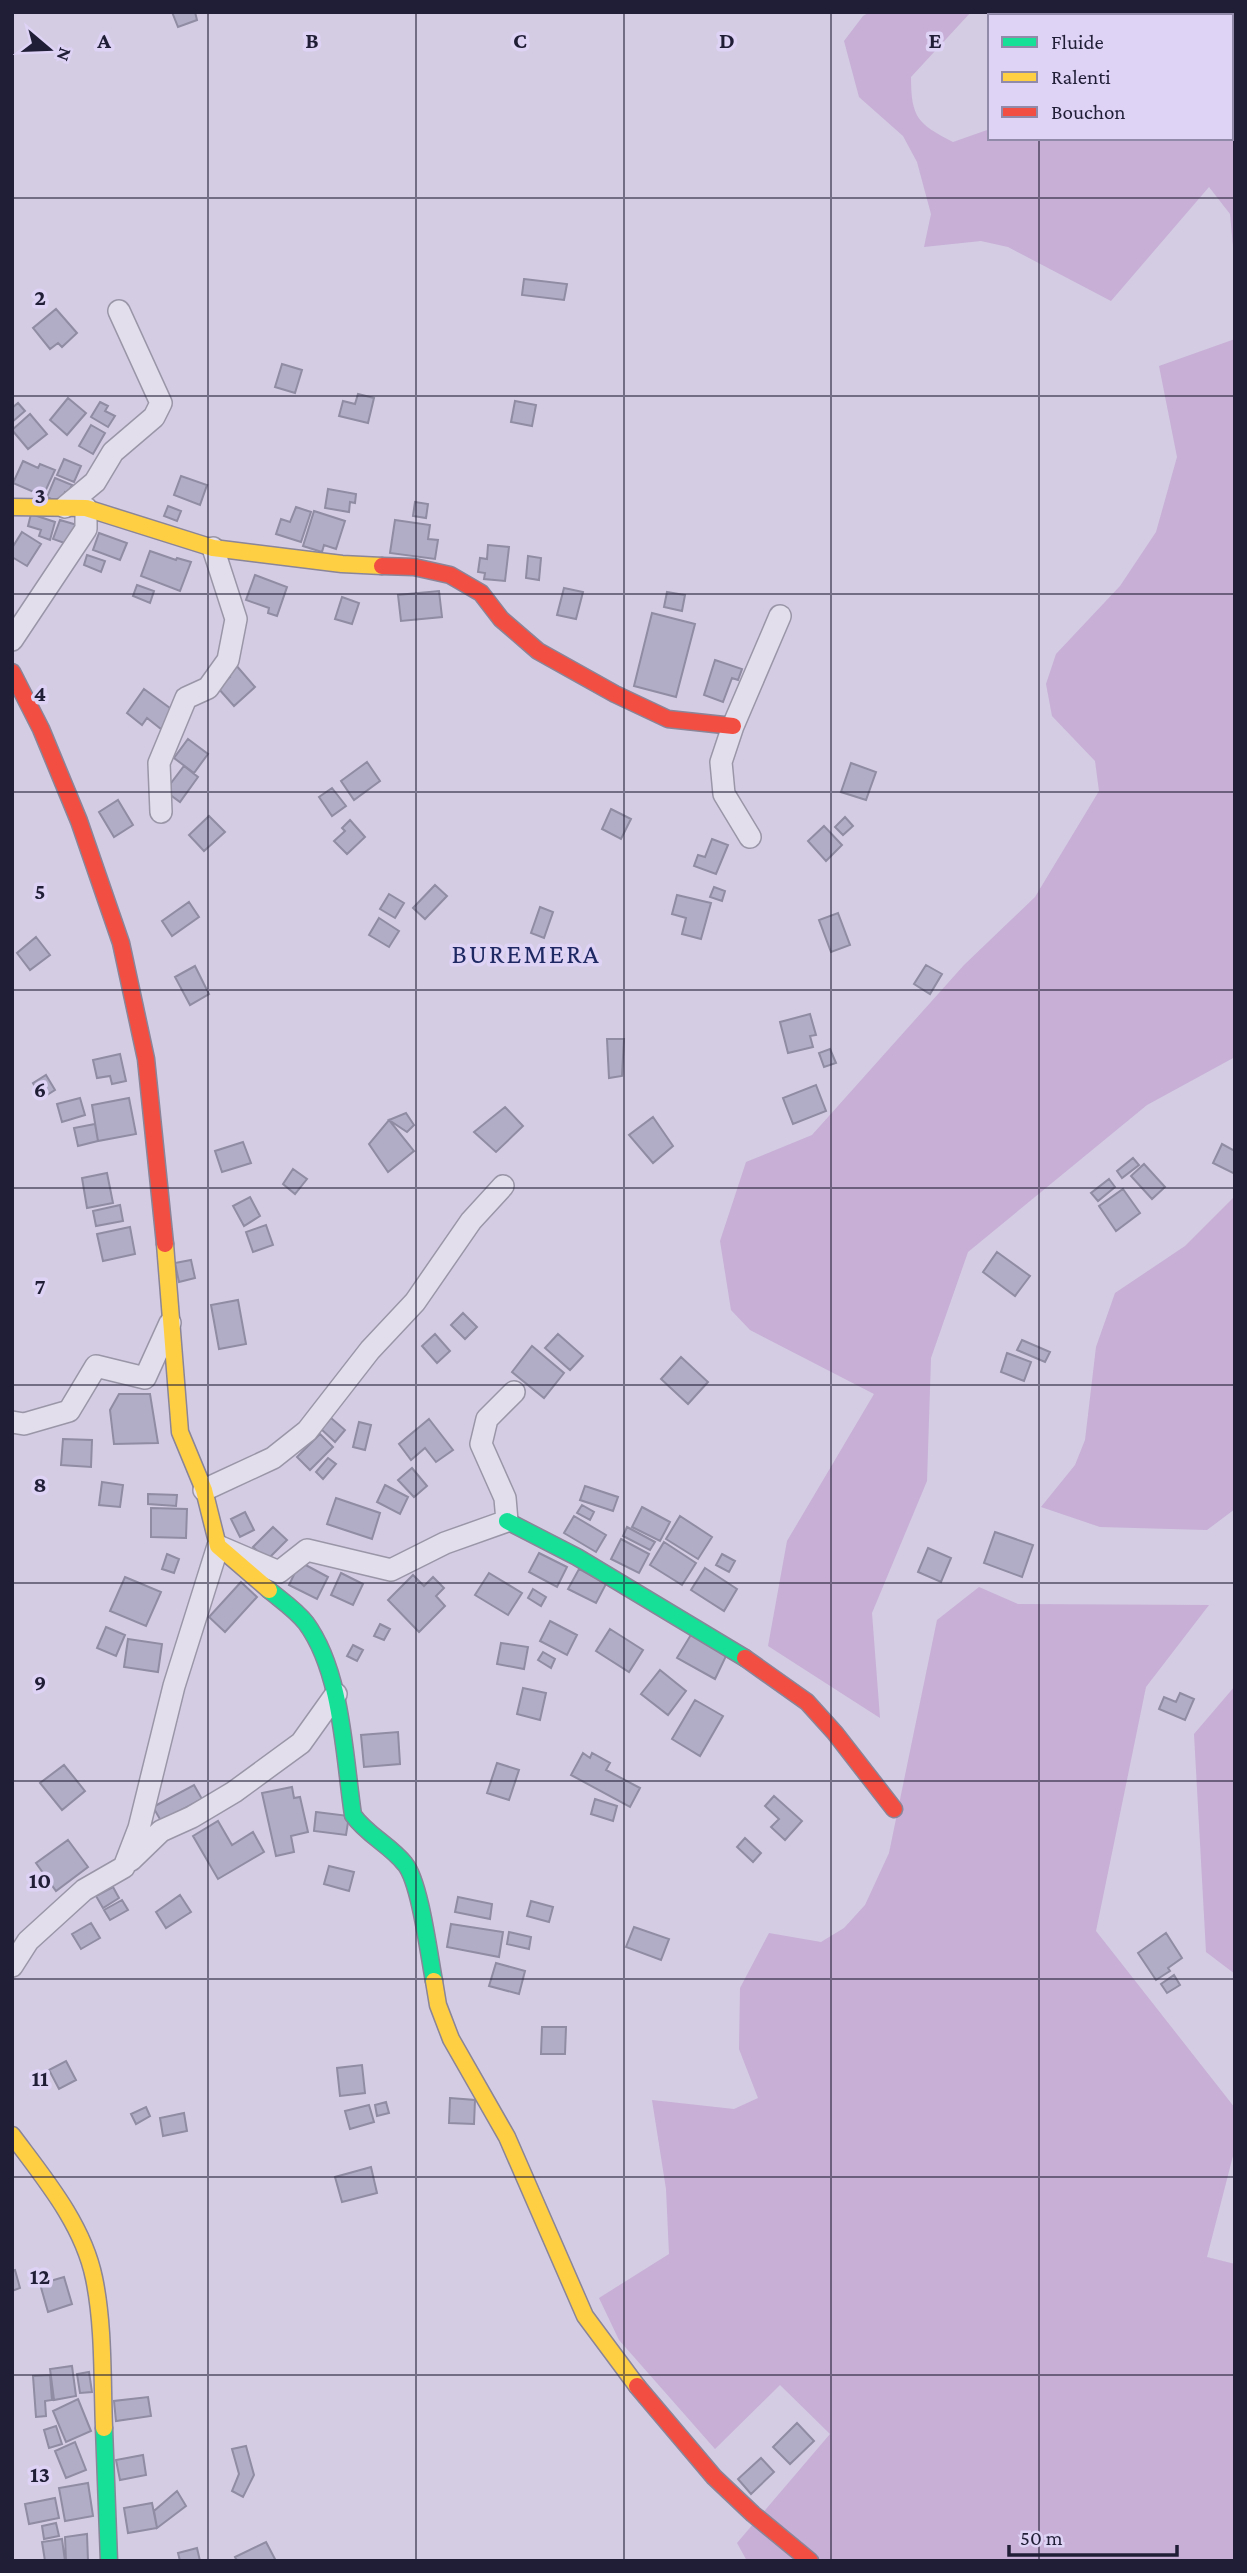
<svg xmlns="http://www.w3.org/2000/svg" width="1247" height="2573" viewBox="0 0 1247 2573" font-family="'Crimson Pro',serif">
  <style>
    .green { fill: #c7afd6 }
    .building { fill: #b1adc7; stroke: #8f8ca3; stroke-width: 2 }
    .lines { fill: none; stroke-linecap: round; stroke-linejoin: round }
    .street-casing { stroke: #9a96a8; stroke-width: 24 }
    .fast-casing { stroke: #8a8598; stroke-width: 19 }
    .slow-casing { stroke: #8a8598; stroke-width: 19 }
    .jam-casing { stroke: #8a8598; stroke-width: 19 }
    .street { stroke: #e2deec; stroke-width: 21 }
    .fast { stroke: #16e098; stroke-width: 16 }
    .slow { stroke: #ffcf43; stroke-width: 16 }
    .jam { stroke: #f24e42; stroke-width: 16 }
    .grid { fill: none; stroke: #201e37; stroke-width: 2; stroke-opacity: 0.55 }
    .labels { text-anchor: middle; stroke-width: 7; stroke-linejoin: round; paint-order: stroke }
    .quarter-label { font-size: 28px; letter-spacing: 2px; fill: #1e2963; stroke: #ded2f5 }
    .grid-label { font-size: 23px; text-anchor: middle; font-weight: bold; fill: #201e37; stroke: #ded2f5; stroke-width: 7; stroke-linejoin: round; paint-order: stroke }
  </style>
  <rect width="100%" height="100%" fill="#d4cce3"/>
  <path class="green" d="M870,12h101l-60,65c0,41 7,47 42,65l37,-13v9h241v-122h-4l1,-4h7v256l-5,-54 -21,-27 -98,114 -103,-54 -27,-6 -57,6 7,-33 -14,-52 -14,-26 -44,-39 -15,-56 19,-25z
    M1235,339v718l-88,48 -179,147 -37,106 -4,123 -55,132 8,105 -112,-72 19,-105 87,-147 -124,-64 -19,-20 -11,-69 26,-79 66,-27 152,-170 71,-68 64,-106 -4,-30 -43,-45 -6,-32 10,-30 64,-68 36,-54 21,-75 -18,-91z
    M1235,1196v313l-28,21 -107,-3 -59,-20 34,-42 10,-25 11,-93 19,-54 70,-47z
    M979,1587l39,17 191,1 -63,82 -50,244 139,177v40l-28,109 28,7v297h-488l-10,-18 93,-109 -50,-49 -65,64 -96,-109 -20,-42 70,-44 -3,-65 -14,-89 82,9 24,-11 -19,-49 1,-61 29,-55 52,9 23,-14 21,-23 24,-52 48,-233z
    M1235,1686v288l-29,-22 -12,-218z"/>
  <path class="building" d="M172,12h23l2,8 -19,7z
    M524,279l43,5 -3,16 -42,-5z
    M56,309l21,24 -15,14 -4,-4 -8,6 -17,-21z
    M282,364l20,6 -7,23 -20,-6z
    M358,394l16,4 -6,25 -29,-7 4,-15 12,3z
    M68,398l18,15 -19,22 -17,-15z
    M515,401l21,4 -4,21 -21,-4z
    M100,402l8,4 -3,5 10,5 -7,11 -17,-10z
    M18,403l7,8 -13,11v-14z
    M30,414l17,20 -19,15 -16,-19z
    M91,425l14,8 -12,21 -14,-8z
    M64,459l17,7 -7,16 -17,-7z
    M23,461l15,7 2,-4 15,6 -12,26 -30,-13z
    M181,476l26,9 -7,20 -26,-10z
    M55,478l17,7 -4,8 -3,-1 -5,11 -13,-6z
    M328,489l28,5 -1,9 -5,-1 -1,10 -24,-4z
    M415,502l13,2 -2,14 -13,-2z
    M168,506l13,5 -4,10 -13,-5z
    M296,507l15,5 -10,30 -25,-8 5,-15 9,3z
    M314,511l31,10 -9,28 -12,-4 -2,7 -19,-6z
    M31,514l24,8 -5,18 -11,-4 2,-6 -13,-4z
    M60,520l17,5 -7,20 -17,-6z
    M395,520l35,5 -2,14 10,1 -3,19 -45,-6z
    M22,532l19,12 -14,22 -15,-9v-9z
    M99,533l28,10 -7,17 -27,-10z
    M488,545l21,2 -4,34 -21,-2 1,-6 -7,-1 2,-14 7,1z
    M150,551l26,9 1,-2 14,4 -11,29 -39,-15z
    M87,555l18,6 -4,11 -17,-7z
    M528,556l13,2 -2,22 -13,-2z
    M255,575l32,12 -10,29 -9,-3 1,-5 -23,-8z
    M137,585l17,6 -4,12 -17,-7z
    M564,588l19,4 -7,27 -19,-4z
    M439,591l3,26 -41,4 -3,-26z
    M667,592l18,3 -3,16 -18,-4z
    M342,597l17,6 -7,21 -17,-5z
    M652,613l43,11 -19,73 -42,-11z
    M715,660l27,9 -4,11 -6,-2 -9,24 -19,-7z
    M235,664l20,23 -21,19 -16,-18 12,-11 -4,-5z
    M144,689l30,22 -13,18 -14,-11 -5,7 -15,-12z
    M188,739l20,15 -14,19 -20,-15z
    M367,762l13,19 -26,19 -13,-19z
    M851,763l25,9 -10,28 -25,-8z
    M184,766l14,11 -18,25 -15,-11z
    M332,788l14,18 -14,10 -13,-19z
    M118,800l15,25 -19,12 -15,-25z
    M611,809l20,10 -10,20 -19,-10z
    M209,816l16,16 -21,19 -15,-16z
    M845,817l8,9 -10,9 -8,-8z
    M350,820l15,17 -18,17 -13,-13 11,-10 -3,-3z
    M824,826l18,19 -16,16 -18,-20z
    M712,839l16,6 -12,29 -22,-8 4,-11 7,2z
    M435,885l12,11 -22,23 -12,-11z
    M714,887l11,4 -3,10 -12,-4z
    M389,894l15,9 -9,15 -15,-9z
    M677,895l34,8 -10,36 -19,-5 4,-16 -14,-4z
    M189,902l10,15 -27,19 -10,-15z
    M540,907l13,5 -9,26 -13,-5z
    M838,913l12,32 -19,7 -12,-32z
    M379,918l20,13 -10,16 -20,-12z
    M36,937l14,18 -20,15 -13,-17z
    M926,965l16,9 -12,20 -16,-10z
    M195,966l14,28 -19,11 -15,-28z
    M810,1014l6,21 -6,1 3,11 -25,6 -8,-31z
    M607,1039h17l-2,37 -13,2z
    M830,1049l6,14 -12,4 -5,-14z
    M120,1054l6,27 -14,3 -2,-8 -13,2 -4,-18z
    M46,1075l9,15 -13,8 -9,-15z
    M816,1085l10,26 -33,13 -10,-26z
    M80,1098l5,17 -23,7 -5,-18z
    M129,1098l7,36 -38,7 -6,-36z
    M505,1107l18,19 -27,26 -22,-20z
    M406,1113l8,12 -7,7 -18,-12z
    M653,1117l20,29 -20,17 -24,-28z
    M389,1120l25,31 -26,21 -19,-28z
    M95,1124l3,17 -20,5 -4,-18z
    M243,1142l8,21 -29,9 -7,-21z
    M1222,1144l13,7v23l-22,-11z
    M1133,1158l6,7 -17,13 -5,-7z
    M1144,1164l21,23 -13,12 -21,-23z
    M293,1169l14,10 -12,15 -12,-10z
    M107,1173l6,30 -26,5 -5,-30z
    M1109,1179l6,8 -17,14 -7,-8z
    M1123,1189l17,24 -24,18 -17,-25z
    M250,1197l10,19 -16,10 -11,-20z
    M120,1205l3,16 -27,5 -3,-15z
    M266,1225l7,20 -20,7 -7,-20z
    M130,1227l5,27 -32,7 -6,-27z
    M997,1252l33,24 -15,20 -32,-24z
    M191,1260l4,18 -16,4 -4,-19z
    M238,1300l8,44 -27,5 -8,-44z
    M463,1313l14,14 -12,12 -14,-14z
    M435,1334l15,17 -13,12 -15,-17z
    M558,1334l25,22 -13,14 -25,-22z
    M1022,1340l28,12 -5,10 -28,-12z
    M532,1346l32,27 -20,25 -32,-26z
    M1007,1353l24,9 -7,19 -23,-9z
    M681,1357l27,25 -20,22 -27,-25z
    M119,1394h31l8,49 -44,1 -4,-34z
    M331,1418l14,12 -10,12 -14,-13z
    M429,1419l24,31 -17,12 -11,-14 -14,12 -12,-16z
    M359,1422l12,3 -6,25 -12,-3z
    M320,1434l13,13 -23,23 -13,-13z
    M63,1439l29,1 -1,27 -30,-2z
    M328,1458l8,6 -13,15 -7,-7z
    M412,1468l15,18 -13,11 -16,-17z
    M102,1482l21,3 -3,22 -21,-2z
    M385,1485l23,12 -8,17 -23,-12z
    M585,1486l33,11 -5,14 -33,-11z
    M148,1494l29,1 -1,11 -28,-2z
    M336,1498l44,15 -8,26 -45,-15z
    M582,1505l12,7 -4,8 -13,-7z
    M642,1507l28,15 -10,19 -28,-14z
    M151,1508l36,1 -1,29 -35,-1z
    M245,1512l9,18 -14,7 -9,-18z
    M574,1516l32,19 -10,17 -32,-19z
    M680,1516l32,21 -14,22 -32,-20z
    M273,1527l14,13 -20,20 -14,-13z
    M627,1527l28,15 -5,8 -27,-14z
    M995,1532l38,13 -11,32 -38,-14z
    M621,1539l28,15 -10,19 -28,-14z
    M664,1542l32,21 -14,22 -32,-20z
    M928,1548l23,10 -10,24 -23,-10z
    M539,1553l28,14 -10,20 -28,-15z
    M167,1554l12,5 -5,14 -12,-4z
    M722,1554l13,7 -6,11 -13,-7z
    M300,1562l28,15 -11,22 -28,-14z
    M705,1568l32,21 -13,22 -33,-21z
    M579,1569l27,15 -10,19 -28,-14z
    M341,1573l22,11 -10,21 -22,-10z
    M489,1573l33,20 -14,22 -33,-20z
    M413,1575l11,11 9,-9 11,11 -8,8 9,10 -26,26 -31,-32z
    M125,1577l36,15 -15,34 -36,-15z
    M241,1582l16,15 -32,35 -16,-15z
    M533,1589l13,8 -5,9 -13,-8z
    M550,1621l27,14 -10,20 -27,-14z
    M380,1624l10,5 -6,11 -10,-4z
    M106,1627l19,8 -9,21 -19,-8z
    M610,1629l33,21 -14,22 -33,-21z
    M692,1633l35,21 -12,25 -38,-21z
    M128,1639l34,5 -4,28 -34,-5z
    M501,1643l27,4 -4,22 -27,-5z
    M353,1645l10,5 -6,11 -10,-5z
    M543,1652l12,7 -4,9 -13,-8z
    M660,1670l26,21 -18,24 -27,-21z
    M523,1688l23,5 -6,27 -23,-6z
    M1180,1693l14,6 -9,21 -26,-11 5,-12 12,5z
    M695,1700l28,16 -23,40 -28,-17z
    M398,1732l2,32 -36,3 -3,-32z
    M583,1753l7,5 2,-5 18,10 -4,7 34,18 -10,19 -59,-32z
    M497,1763l22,7 -10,30 -22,-7z
    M64,1765l21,26 -23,19 -22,-27z
    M194,1785l8,14 -41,22 -8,-14z
    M292,1787l2,11 6,-1 8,35 -17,4 3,16 -18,4 -14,-63z
    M774,1796l28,25 -17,19 -14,-13 8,-8 -14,-13z
    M595,1799l22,7 -4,15 -22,-7z
    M316,1812l33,4 -3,19 -32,-4z
    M218,1821l14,24 21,-13 11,20 -46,27 -25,-43z
    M745,1838l16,15 -8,9 -16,-15z
    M68,1840l20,27 -32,24 -20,-28z
    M329,1866l25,6 -5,19 -25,-7z
    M113,1887l6,11 -16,10 -7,-12z
    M180,1895l11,17 -25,16 -10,-16z
    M458,1897l34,7 -2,15 -35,-7z
    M122,1900l6,10 -18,10 -6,-10z
    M531,1901l22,6 -4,15 -22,-6z
    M91,1923l9,15 -19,11 -9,-15z
    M451,1924l52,8 -4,25 -52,-10z
    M634,1927l35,12 -8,21 -35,-13z
    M509,1932l22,5 -2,12 -22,-5z
    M1166,1933l16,25 -14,10 2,3 -14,9 -18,-27z
    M496,1963l29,8 -6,23 -30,-8z
    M1174,1975l6,10 -13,8 -6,-9z
    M542,2027h24l-1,27h-24z
    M66,2061l10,19 -17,9 -10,-19z
    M362,2065l3,28 -25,3 -3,-28z
    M450,2098l25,2 -1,24 -25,-1z
    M386,2102l3,11 -12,3 -2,-11z
    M369,2105l5,17 -24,7 -5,-18z
    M146,2107l4,9 -14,8 -5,-10z
    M184,2113l3,18 -24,5 -3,-18z
    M371,2167l6,26 -35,9 -7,-25z
    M15,2270l5,18 -8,3v-20z
    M64,2277l8,27 -24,8 -8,-28z
    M72,2366l4,30 -22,4 -4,-31z
    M89,2372l3,20 -12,1 -3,-19z
    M50,2375l2,25 -7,1 1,15 -10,1 -3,-41z
    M148,2397l3,19 -35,5 -2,-20z
    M78,2399l13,32 -25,11 -13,-31z
    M797,2423l17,18 -24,23 -17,-17z
    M56,2426l6,18 -13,4 -5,-18z
    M75,2442l11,28 -20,8 -11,-27z
    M246,2446l8,29 -11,22 -11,-6 7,-17 -7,-25z
    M143,2455l3,20 -26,5 -4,-20z
    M761,2458l13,14 -23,22 -13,-15z
    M88,2483l5,33 -28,5 -6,-33z
    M177,2491l9,15 -29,22 -3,-17z
    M55,2498l4,20 -30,6 -4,-20z
    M152,2503l5,25 -29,5 -4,-25z
    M56,2523l3,13 -15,3 -2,-13z
    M87,2534l1,27h-22l-1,-24z
    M62,2539l3,22h-20l-3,-19z
    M266,2542l10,19h-39l-2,-4z
    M197,2548l3,13h-20l-2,-8z"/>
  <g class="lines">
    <g class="street-casing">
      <path id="street" d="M65,507l30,-25 18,-30 41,-35 7,-14 -42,-92
        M12,640l74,-111v-21
        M161,812l-2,-49 27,-65 22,-10 20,-28 8,-41 -23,-71
        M750,837l-26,-43 -3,-32 12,-36 47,-110
        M12,1422l12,2 45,-13 27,-45 49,12 25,-55
        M204,1490l69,-32 34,-27 63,-81 45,-48 56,-81 32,-35
        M131,1860l30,-29 31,-14 42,-25 67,-49 35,-49
        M12,1966l16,-25 56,-51 40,-23 15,-39 35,-142 44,-140 61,26 28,-22 84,20 54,-27 62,-22 -2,-23 -24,-54 6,-25 27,-27"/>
    </g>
    <g class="fast-casing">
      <path id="fast" d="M507,1521l70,36 168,101
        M269,1590c12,10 27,20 37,33 36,49 38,132 47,192 14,20 37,30 52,49 15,18 24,91 29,117
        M104,2428l5,133"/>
    </g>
    <g class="slow-casing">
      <path id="slow" d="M12,507l74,1 127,40 129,16 40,2
        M165,1244l15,188 24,58 14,56 51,44
        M434,1981l4,24 13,34 56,98 78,179 52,70
        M12,2135c32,43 71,89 82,143 10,48 8,101 10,150"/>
    </g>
    <g class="jam-casing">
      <path id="jam" d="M382,566l32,1 36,8 31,18 20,26 37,32 77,43 53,25 65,7
        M12,672l29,57 38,92 42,122 25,116 19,185
        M745,1658l62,44 28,31 59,76
        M637,2386l77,91 39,37 57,47"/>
    </g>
    <use href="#street" class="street"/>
    <use href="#fast" class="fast"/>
    <use href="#slow" class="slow"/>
    <use href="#jam" class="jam"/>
  </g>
  <path class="grid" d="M208,12v2549M416,12v2549M624,12v2549M831,12v2549M1039,12v4M1039,138v2423M12,198h1223M12,396h1223M12,594h1223M12,792h1223M12,990h1223M12,1188h1223M12,1385h1223M12,1583h1223M12,1781h1223M12,1979h1223M12,2177h1223M12,2375h1223"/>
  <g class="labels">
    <g class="quarter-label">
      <text x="526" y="963">BUREMERA</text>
    </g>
  </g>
  <g class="grid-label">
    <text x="104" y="48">A</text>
    <text x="312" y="48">B</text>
    <text x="520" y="48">C</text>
    <text x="727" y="48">D</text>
    <text x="935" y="48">E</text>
    <text x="40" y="305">2</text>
    <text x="40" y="503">3</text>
    <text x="40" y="701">4</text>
    <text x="40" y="899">5</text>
    <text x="40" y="1097">6</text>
    <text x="40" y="1294">7</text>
    <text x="40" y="1492">8</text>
    <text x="40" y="1690">9</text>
    <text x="40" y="1888">10</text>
    <text x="40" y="2086">11</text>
    <text x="40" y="2284">12</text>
    <text x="40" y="2482">13</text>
  </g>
  <rect width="1247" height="2573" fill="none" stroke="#201e37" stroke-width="28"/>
  <rect x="988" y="14" width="245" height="126" fill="#ded2f5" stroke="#928aa9" stroke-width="2"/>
  <rect x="1002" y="37" width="35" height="10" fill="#16e098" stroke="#928aa9" stroke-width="2"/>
  <text x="1051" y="49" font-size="21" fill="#201e37">Fluide</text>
  <rect x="1002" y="72" width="35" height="10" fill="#ffcf43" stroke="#928aa9" stroke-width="2"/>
  <text x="1051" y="84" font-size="21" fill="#201e37">Ralenti</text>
  <rect x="1002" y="107" width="35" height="10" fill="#f24e42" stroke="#928aa9" stroke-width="2"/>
  <text x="1051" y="119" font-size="21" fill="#201e37">Bouchon</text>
  <g transform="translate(49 49) rotate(109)" stroke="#ded2f5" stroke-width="5" paint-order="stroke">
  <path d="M0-5L12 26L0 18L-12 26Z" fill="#201e37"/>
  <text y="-10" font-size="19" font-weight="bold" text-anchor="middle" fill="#201e37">N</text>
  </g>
  <path d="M1009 2545v10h168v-10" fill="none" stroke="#201e37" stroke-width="3.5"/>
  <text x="1020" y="2545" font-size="21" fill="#201e37" stroke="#ded2f5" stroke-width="5" paint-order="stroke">50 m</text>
</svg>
